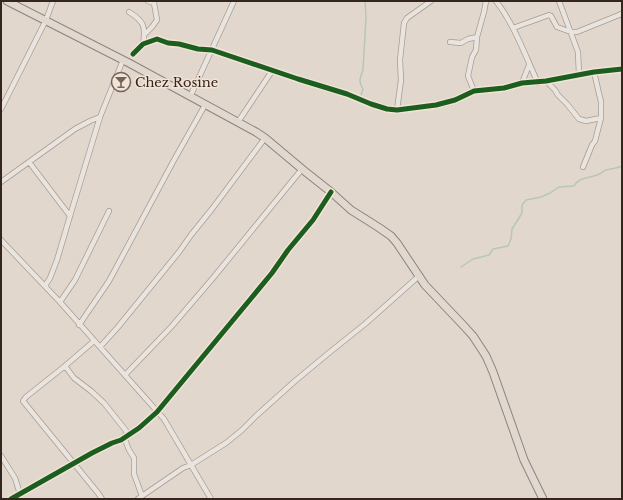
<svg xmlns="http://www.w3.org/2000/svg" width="623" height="500" viewBox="0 0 623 500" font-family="'Libre Baskerville',serif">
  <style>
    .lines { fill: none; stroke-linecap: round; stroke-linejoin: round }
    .stream { stroke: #b8c6ba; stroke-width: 1.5 }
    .street-casing { stroke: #a79d96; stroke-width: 6 }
    .primary-casing { stroke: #8d837d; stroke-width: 9 }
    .street { stroke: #eae4de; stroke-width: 4.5 }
    .primary { stroke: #e1d9d0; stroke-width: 7 }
    .cycleway-casing { stroke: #f2e3d4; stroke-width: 8 }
    .cycleway { stroke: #1b5e20; stroke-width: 5 }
    .labels { text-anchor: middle; stroke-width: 3; stroke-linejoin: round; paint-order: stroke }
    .poi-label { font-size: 13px; fill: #35251f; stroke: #f2e3d4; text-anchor: start }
  </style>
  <rect width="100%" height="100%" fill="#e2d7cd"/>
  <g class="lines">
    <path class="stream" d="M361,95l2,-6c-5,-7 -3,-11 0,-19l3,-53 -1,-16
      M461,267l12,-8 16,-4 4,-6 15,-3 3,-7 1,-10 10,-16v-8l4,-5 15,-3 9,-4 9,-6 15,-1c5,-9 15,-8 23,-11 4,-1 6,-4 9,-5 5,-1 11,-2 16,-4"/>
    <g class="street-casing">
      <path id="street" d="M496,1c19,25 29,54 42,82
        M559,1l19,51 1,23
        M129,12c15,9 17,15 14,32
        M513,28l36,-13 2,1 6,11 14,5h6l42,-17 2,-1 1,1
        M145,34l7,-7 5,-7 -3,-17 -6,-2
        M450,42l11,1 7,-4 9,-2
        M133,54l10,-10 14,-5 11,4 11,1 19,5 14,1 86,29 49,15 24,10 16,5 10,1 39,-5 19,-5 19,-9 30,-3 18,-5 24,-2 48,-9 28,-3
        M546,81l9,9 3,5 9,9 12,15 7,2 15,-3
        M522,83l7,-18
        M474,91l-6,-15 4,-19 4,-7 1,-13 7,-25 2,-11
        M190,97l44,-96
        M1,109l45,-89 7,-19
        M397,110l4,-30 -1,-20 4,-37 3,-5 24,-17
        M238,122l34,-51
        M29,162l41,54
        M583,167l9,-22 3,-4 6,-23v-16l-7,-30
        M1,182l74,-53 15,-8 10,-4
        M1,240l59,62 104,117 47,80
        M45,286l5,-8 7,-18 13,-44 30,-99 23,-57
        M60,302l15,-22 34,-69
        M79,325l30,-44 65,-121 31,-55
        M94,341l-29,25 -39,31 -3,4 75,92 4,6
        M100,347l18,-20 61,-75 12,-17 21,-26 53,-71
        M65,366l9,12 17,13 13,12 23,29 -3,5 5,13 5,8v16l8,22
        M125,375l47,-49 41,-48 89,-109
        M1,456l14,22 5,16
        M11,499l81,-46 20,-10 9,-3 18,-12 18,-16 115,-139 16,-23 25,-30 18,-28
        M138,499l4,-3 41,-28 8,-3 35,-22 16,-13 14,-14 39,-35 35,-29 35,-28 54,-48"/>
    </g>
    <g class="primary-casing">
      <path id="primary" d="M7,1l122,62 127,69 9,6 37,31 29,23 20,18 27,17 13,9 6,7 28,42 38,40 10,11 13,20 7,16 31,88 19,39"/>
    </g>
    <use href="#street" class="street"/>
    <use href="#primary" class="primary"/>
    <g class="cycleway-casing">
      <path id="cycleway" d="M133,54l10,-10 14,-5 11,4 11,1 19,5 14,1 86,29 49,15 24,10 16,5 10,1 39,-5 19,-5 19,-9 30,-3 18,-5 24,-2 48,-9 28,-3
        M11,499l81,-46 20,-10 9,-3 18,-12 18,-16 115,-139 16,-23 25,-30 18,-28"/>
    </g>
    <use href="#cycleway" class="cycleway"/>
  </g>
  <defs>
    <g id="bar-ring" transform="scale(1)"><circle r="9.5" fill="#f2e3d4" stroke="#72635c" stroke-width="1.5"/><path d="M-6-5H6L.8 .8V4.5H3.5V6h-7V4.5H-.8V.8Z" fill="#72635c"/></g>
  </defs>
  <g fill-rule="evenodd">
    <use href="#bar-ring" x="121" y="82"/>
  </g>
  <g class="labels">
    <g class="poi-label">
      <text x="135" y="87">Chez Rosine</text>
    </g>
  </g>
  <rect width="623" height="500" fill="none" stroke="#35251f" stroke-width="4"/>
</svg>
